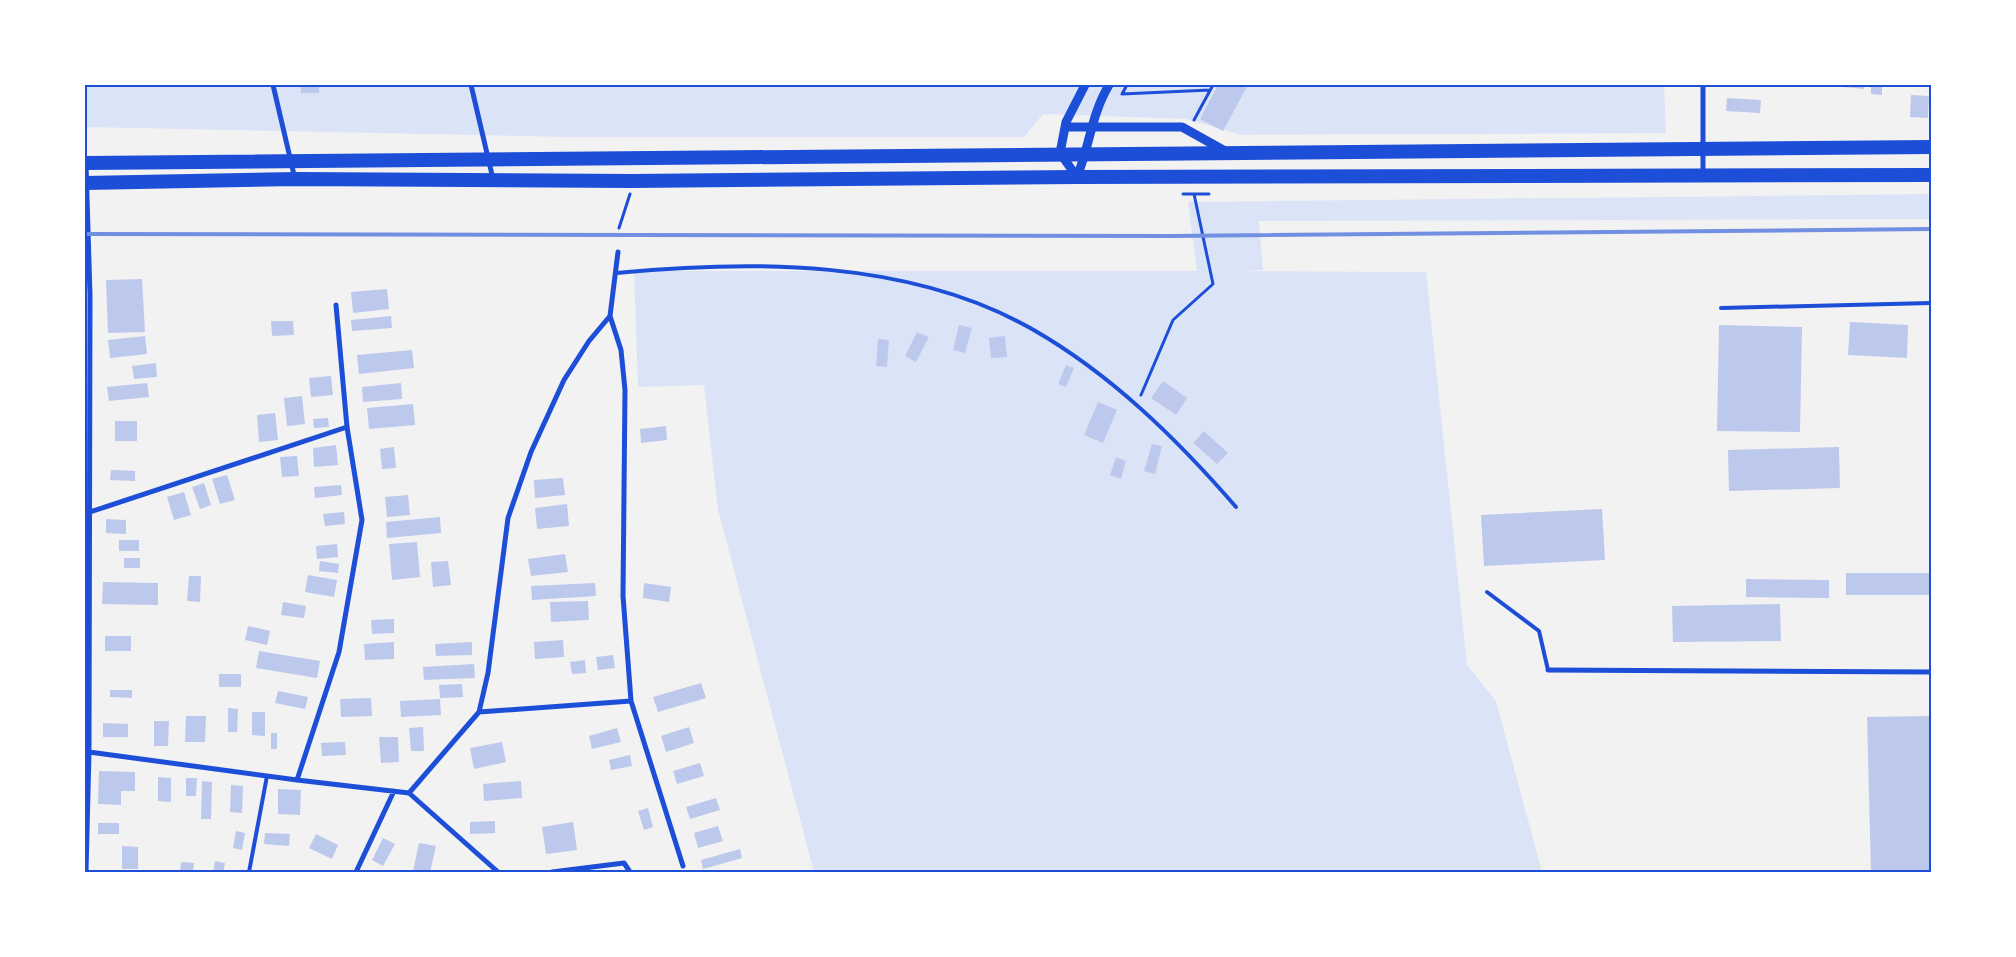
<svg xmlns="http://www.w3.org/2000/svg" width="2016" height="957" viewBox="0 0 2016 957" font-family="'Archivo Narrow',sans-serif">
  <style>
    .green { fill: #dbe4f7 }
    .building { fill: #bdc9ec }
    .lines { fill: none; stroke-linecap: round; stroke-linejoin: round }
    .path { stroke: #1d4ed8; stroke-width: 3 }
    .service { stroke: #1d4ed8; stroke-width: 4 }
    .minor { stroke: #1d4ed8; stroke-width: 5 }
    .tertiary { stroke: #1d4ed8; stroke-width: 9 }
    .trunk { stroke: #1d4ed8; stroke-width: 14 }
    .rail { stroke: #7290e2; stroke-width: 4 }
    .neatline { fill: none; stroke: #1d4ed8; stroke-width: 2 }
  </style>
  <rect width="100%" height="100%" fill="#f2f2f2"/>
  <path class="green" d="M85,85h1579l2,48 -424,2 -56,-16 -143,-5 -19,23h-458l-481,-10z
    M1931,194v25l-672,2 4,49 -24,1 187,1 41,393 29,36 46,171h-728l-96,-362 -14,-125 -66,2 -4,-116h563l-9,-69z"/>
  <path class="building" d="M301,85h18v8h-18z
    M1218,85h30l-25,46 -23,-12z
    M1843,85h21v4l-21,-2z
    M1871,85h11v10l-11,-1z
    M1911,95l18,1 -1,22 -18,-1z
    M1727,98l34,2 -1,13 -34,-2z
    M142,279l3,53 -37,1 -2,-53z
    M387,289l2,20 -36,4 -2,-21z
    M391,316l1,12 -40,3 -1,-11z
    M271,321h22l1,14 -22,1z
    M1850,322l58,3 -1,33 -59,-3z
    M959,325l13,3 -7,25 -12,-3z
    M1719,325l83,2 -2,105 -83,-1z
    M917,332l12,5 -13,25 -11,-6z
    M145,336l2,18 -37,4 -2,-18z
    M1005,336l2,21 -16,1 -2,-20z
    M878,339l11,1 -2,27 -11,-1z
    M412,350l2,18 -55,6 -2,-19z
    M156,363l1,14 -23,2 -2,-13z
    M1066,365l8,3 -8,19 -8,-3z
    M331,376l2,19 -22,2 -2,-19z
    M1163,381l24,17 -11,17 -25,-17z
    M147,383l2,14 -40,4 -2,-14z
    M401,383l1,16 -39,3 -1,-15z
    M302,396l3,28 -18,2 -3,-28z
    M1098,402l19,8 -14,33 -19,-8z
    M413,404l2,21 -46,4 -2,-21z
    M275,413l3,27 -19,2 -2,-27z
    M328,418l1,9 -15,1 -1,-9z
    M115,421h22v20h-22z
    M666,426l1,14 -26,3 -1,-14z
    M1204,431l24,22 -11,11 -24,-21z
    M1152,444l10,2 -7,28 -11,-3z
    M336,445l2,20 -24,2 -1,-19z
    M394,447l2,21 -14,1 -2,-20z
    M1839,447l1,41 -111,3 -1,-41z
    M297,456l2,20 -17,1 -2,-20z
    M1116,457l10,4 -5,18 -11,-4z
    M111,470l24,1v10l-25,-1z
    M227,475l8,25 -15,4 -8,-25z
    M563,478l2,17 -30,3 -1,-18z
    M204,483l7,22 -11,4 -8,-22z
    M341,485l1,10 -27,3 -1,-11z
    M184,492l7,23 -17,5 -7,-23z
    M408,495l2,20 -23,2 -2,-20z
    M567,504l2,22 -32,3 -2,-21z
    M1602,509l3,51 -121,6 -3,-51z
    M344,512l1,12 -20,2 -2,-12z
    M440,517l1,16 -54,5 -1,-16z
    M106,519l20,1v14l-20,-1z
    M119,540h20v11h-20z
    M417,542l3,35 -28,3 -3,-36z
    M337,544l1,13 -21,2 -1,-13z
    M565,554l3,18 -37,4 -3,-17z
    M124,558h16v10h-16z
    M320,561l19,3 -1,9 -19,-2z
    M448,561l3,24 -18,2 -2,-25z
    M1846,573h85v22h-85z
    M308,575l29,5 -3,17 -29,-5z
    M189,576h12l-1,26 -13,-1z
    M1746,579l83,1v18l-83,-1z
    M103,582l55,1v22l-56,-1z
    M595,583l1,13 -64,4 -1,-14z
    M644,583l27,4 -2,15 -26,-4z
    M588,601l1,19 -38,2 -1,-20z
    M283,602l23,4 -2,12 -23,-3z
    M1780,604l1,37 -108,1 -1,-36z
    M394,619v14l-22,1 -1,-14z
    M248,626l22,5 -3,14 -22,-5z
    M105,636h26v15h-26z
    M563,640l1,17 -29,2 -1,-17z
    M394,642v17l-29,1 -1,-16z
    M472,642v13l-36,1 -1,-12z
    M259,651l61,10 -3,17 -61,-10z
    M613,655l2,13 -17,2 -2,-13z
    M585,660l1,13 -14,1 -2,-12z
    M474,664l1,14 -51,2 -1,-13z
    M219,674h22v13h-22z
    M701,683l5,15 -48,14 -5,-15z
    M462,684l1,13 -23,1 -1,-13z
    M110,690h22v8l-22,-1z
    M278,691l30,6 -3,12 -30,-6z
    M371,698l1,18 -31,1 -1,-18z
    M440,699l1,16 -40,2 -1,-16z
    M228,708l10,1 -1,23h-9z
    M252,712h13v24l-13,-1z
    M186,716h20l-1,26h-20z
    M1931,716v156h-60l-4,-155z
    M154,721h15l-1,25h-14z
    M103,723l25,1v13h-25z
    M423,727l1,24h-13l-2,-23z
    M689,727l5,16 -28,9 -5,-16z
    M617,728l4,14 -29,7 -3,-13z
    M271,733h6v16h-6z
    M379,737h19l1,25 -18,1z
    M345,742l1,13 -24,1 -1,-13z
    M502,742l4,20 -32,7 -4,-21z
    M630,755l2,11 -21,4 -2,-10z
    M700,763l4,13 -27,8 -4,-13z
    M99,771l36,1v19h-14v14l-23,-1z
    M158,777l13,1v24l-13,-1z
    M186,778h11l-1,18h-10z
    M202,781l10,1 -1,37h-10z
    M521,781l1,17 -38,3 -1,-17z
    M231,785l12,1 -1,27 -12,-1z
    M278,789l23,1 -1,25 -22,-1z
    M716,798l4,12 -30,9 -4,-12z
    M648,808l5,19 -9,3 -6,-19z
    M495,821v12l-25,1v-12z
    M573,822l4,28 -31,4 -4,-27z
    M98,823h21v11h-21z
    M718,826l5,15 -25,7 -4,-15z
    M236,831l9,2 -3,17 -9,-2z
    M265,833l25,1 -1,12 -25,-2z
    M316,834l22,11 -6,14 -23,-11z
    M383,838l12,6 -12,22 -11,-6z
    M419,843l17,3 -6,26 -17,-1z
    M122,846l16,1v22h-16z
    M740,849l2,9 -39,11 -2,-9z
    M215,861l10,2 -2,9h-10z
    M181,862l13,1 -1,9h-13z"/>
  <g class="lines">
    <path class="path" d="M1127,85l-5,9 88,-4
      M1194,120l19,-35
      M1183,194h26
      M619,228l11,-34
      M1141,395l32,-75 40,-36 -19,-90"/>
    <path class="service" d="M616,273c137,-13 293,-14 416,56 79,45 145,110 204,178
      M1721,308l210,-5
      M1487,592l52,39 9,39
      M249,872l18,-96"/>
    <path class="minor" d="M273,85l22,94
      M471,85l22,94
      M1703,85v89
      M610,316l8,-64
      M87,513l260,-86
      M1548,670l383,2
      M479,712l152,-11
      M89,752l208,28 112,13 89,79
      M297,780l42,-128 23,-132 -15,-93 -11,-122
      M409,793l70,-81 9,-39 20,-155 23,-66 33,-72 25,-39 21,-25 11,34 4,40 -2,206 8,105 52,165
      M86,872l3,-120 1,-457 -4,-130
      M356,872l38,-81
      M552,872l72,-9 6,9"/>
    <path class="tertiary" d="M1065,127h117l43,24
      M1077,177l-17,-24 6,-31 19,-37
      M1077,177c13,-32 14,-62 32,-92"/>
    <path class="trunk" d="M85,163l1846,-16
      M85,183l210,-4 336,2 446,-4 854,-2"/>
    <path class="rail" d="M85,234l1086,2 760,-7"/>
  </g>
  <rect width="2016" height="957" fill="none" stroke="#ffffff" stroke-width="172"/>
  <rect x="86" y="86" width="1844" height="785" class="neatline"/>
</svg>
